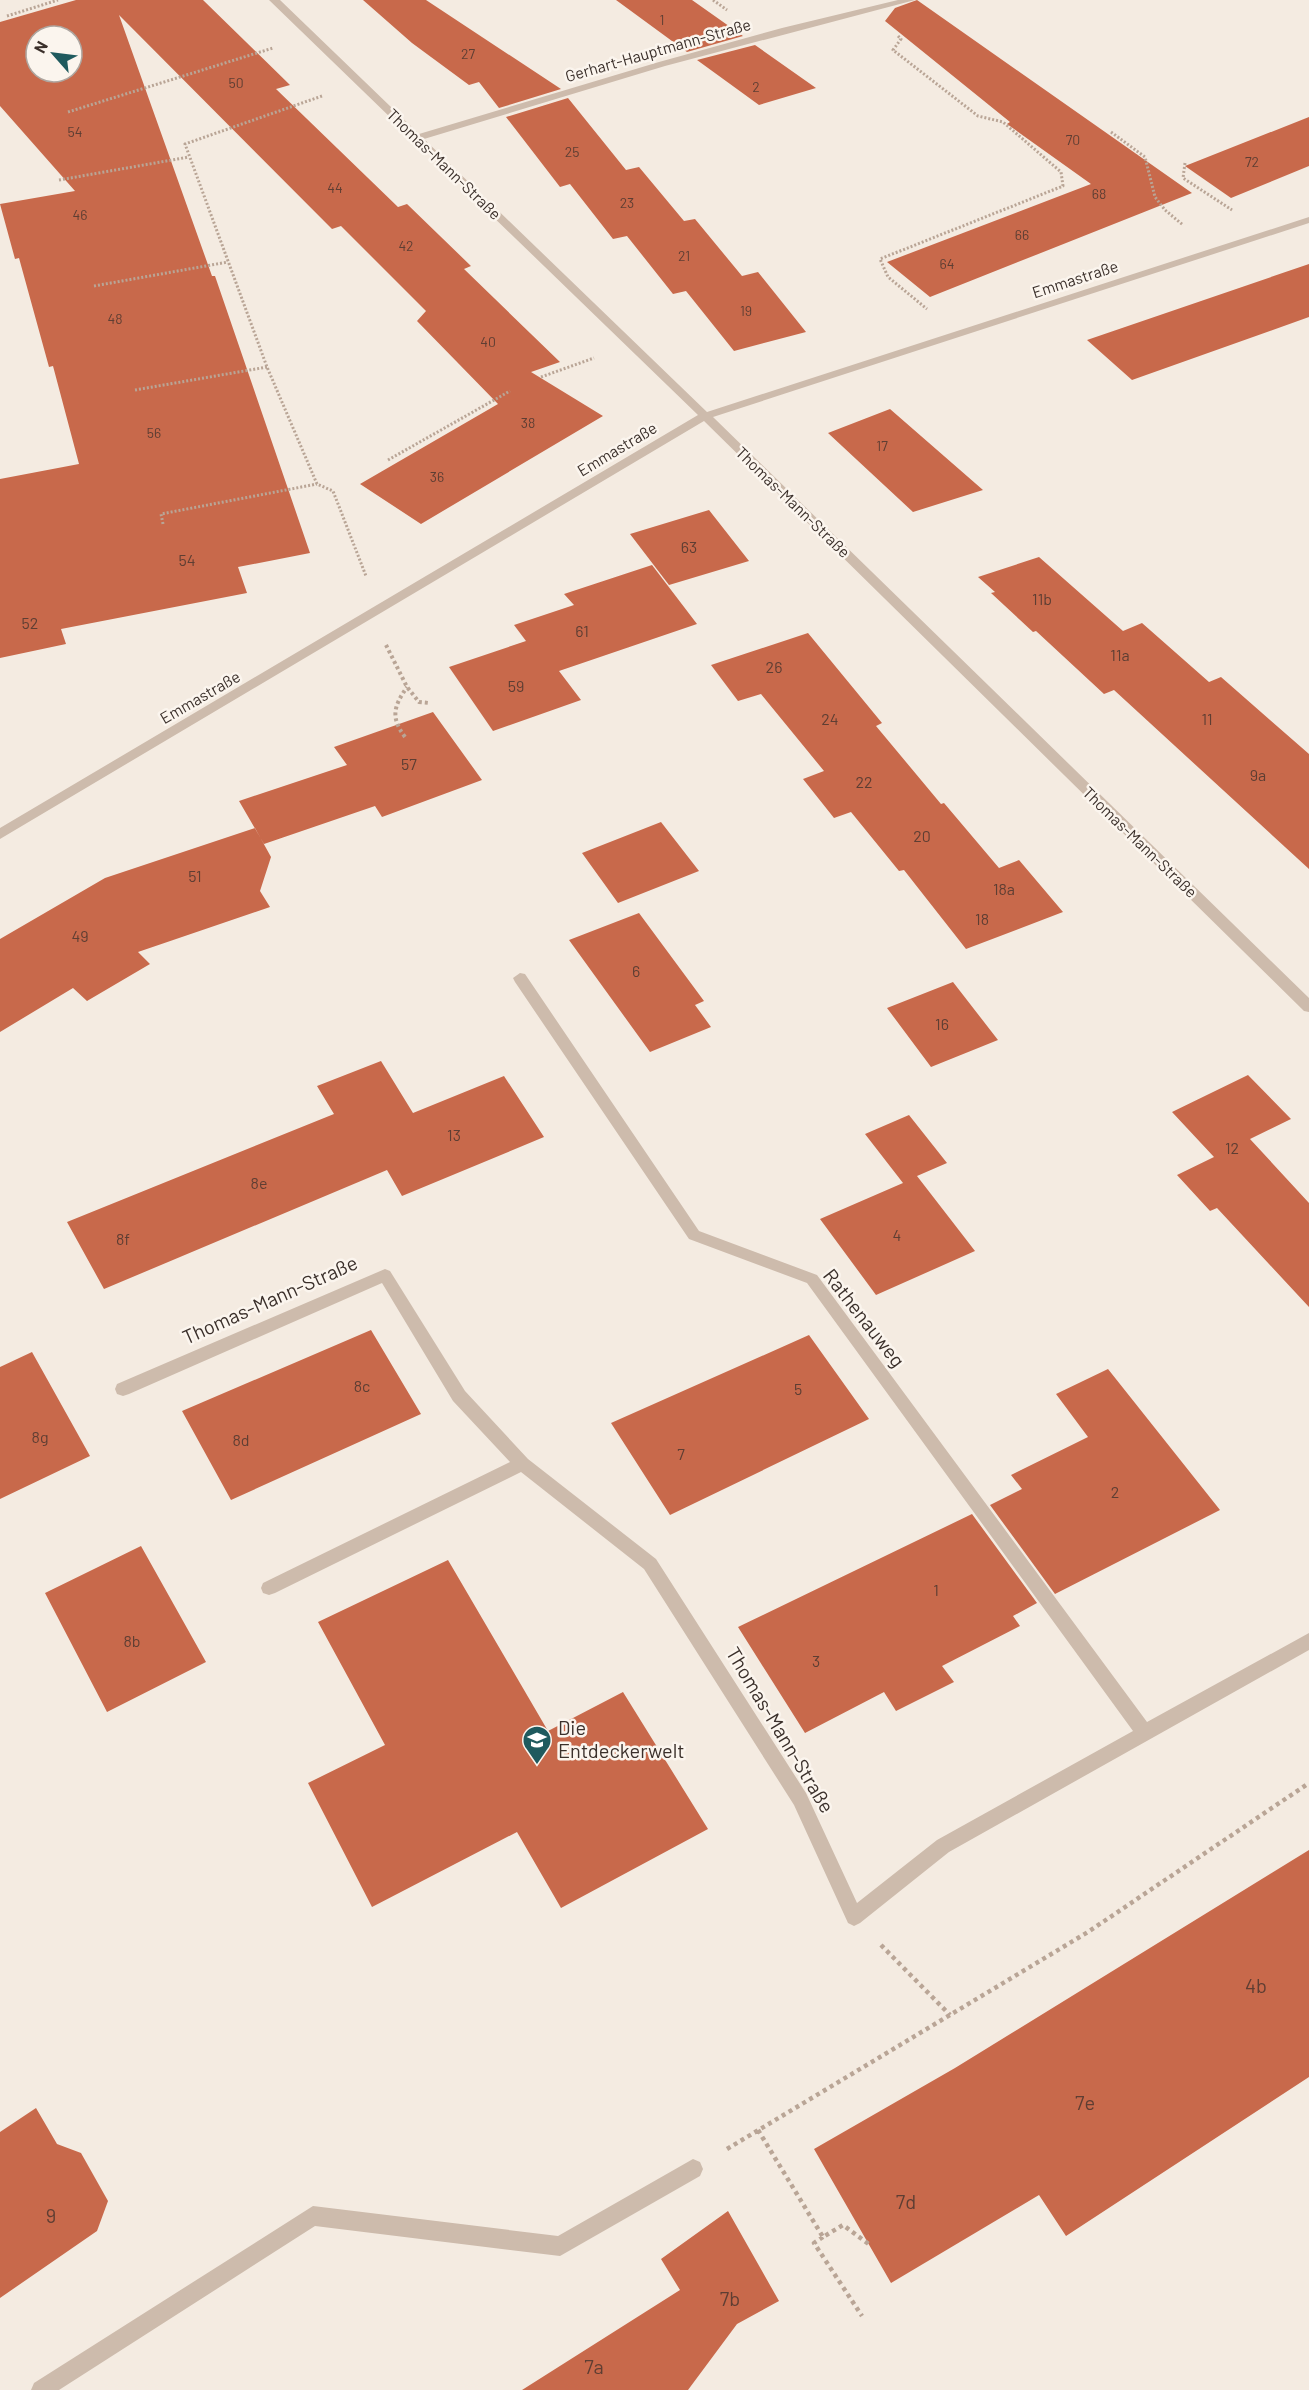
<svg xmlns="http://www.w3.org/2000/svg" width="1309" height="2390" viewBox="0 0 1309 2390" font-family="Barlow,sans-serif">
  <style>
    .building { fill: #c8694b; fill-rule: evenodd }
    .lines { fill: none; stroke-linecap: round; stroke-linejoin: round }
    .path-far2 { stroke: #b9a596; stroke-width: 3; stroke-dasharray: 2 2; stroke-linecap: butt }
    .path-far1 { stroke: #b9a596; stroke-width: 4; stroke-dasharray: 3 3; stroke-linecap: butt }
    .path { stroke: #b9a596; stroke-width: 4.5; stroke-dasharray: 4 4; stroke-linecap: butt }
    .minor { fill: #cdbbac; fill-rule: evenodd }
    .labels { text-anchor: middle; stroke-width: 5; stroke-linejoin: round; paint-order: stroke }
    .far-number-label { font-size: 14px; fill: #5e3e33 }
    .far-street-label { font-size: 16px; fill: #3b302b; stroke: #fbf5ee }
    .number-label { font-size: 16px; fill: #5e3e33 }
    .street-label { font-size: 20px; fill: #3b302b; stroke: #fbf5ee }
    .poi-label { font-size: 20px; fill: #3b302b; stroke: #fbf5ee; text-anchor: start }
    .near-number-label { font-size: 20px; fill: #5e3e33 }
  </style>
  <rect width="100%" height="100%" fill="#f4ebe1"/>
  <path class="building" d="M76,0h127l87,85 -14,4 122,118 9,-3 64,62 -7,3 96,93 -29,10 72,44 -182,108 -61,-40 138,-80 -81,-83 9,-10 -85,-85 -9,3 -213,-214 93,261h3l95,277 -72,14 9,26 -186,36 5,15 -66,14v-179l79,-15 -26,-98 -4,1 -30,-109 -4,1 -15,-55 75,-13 -75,-85v-84zM36,36h36v36h-36z
    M363,0h63l135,89 -62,19 -20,-26 -10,3 -57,-42z
    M616,0h76l51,36 -56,16z
    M917,0l275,193 -262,104 -43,-35 204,-78 -84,-60 3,-2 -125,-101 10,-13z
    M755,45l61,43 -57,17 -62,-45z
    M568,98l58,72 13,-3 45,54 11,-2 47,57 16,-4 48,60 -72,19 -48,-60 -13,3 -46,-58 -14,3 -43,-55 -10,3 -54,-70z
    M1309,117v49l-78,32 -46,-32z
    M1309,264v53l-177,63 -45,-40z
    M890,409l93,81 -70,22 -85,-79z
    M709,510l40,51 -80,24 -39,-51z
    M1039,557l84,74 19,-8 67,59 12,-5 88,77v115l-195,-179 -10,4 -68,-63 -3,1 -42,-39 4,-1 -17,-15z
    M652,565l45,59 -138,47 22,29 -88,31 -44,-64 77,-26 -12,-16 60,-20 -10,-11z
    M808,633l74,90 -6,3 65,78 3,-1 55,65 20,-8 44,52 -97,37 -62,-79 -5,1 -48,-59 -17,6 -31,-39 21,-8 -63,-77 -23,7 -27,-36z
    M433,712l49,68 -100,37 -7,-11 -111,38 -25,-43 108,-36 -13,-18z
    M661,822l38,49 -81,32 -36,-50z
    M255,828l16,29 -11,34 10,16 -132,45 12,12 -63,37 -14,-13 -73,44v-93l105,-61z
    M639,913l65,88 -9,4 16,22 -61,25 -81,-112z
    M953,982l45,58 -67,27 -44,-59z
    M381,1061l32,52 91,-37 40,61 -142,59 -15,-26 -283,119 -37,-67 267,-108 -17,-28z
    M1248,1075l43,44 -41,20 59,64v104l-92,-99 -7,3 -33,-36 37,-18 -42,-45z
    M909,1115l38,48 -30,13 58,75 -99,44 -56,-76 83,-36 -38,-49z
    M371,1330l50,84 -190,86 -49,-89z
    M809,1335l60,84 -199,96 -59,-92z
    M32,1352l58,104 -90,43v-132z
    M1108,1369l112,141 -165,84 -65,-89 32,-16 -11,-14 77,-38 -32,-43z
    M972,1514l65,89 -24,13 7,10 -78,40 12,16 -58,29 -12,-19 -79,41 -67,-106z
    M141,1546l65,116 -99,50 -62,-119z
    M448,1560l100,171 75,-39 85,137 -147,79 -44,-76 -145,75 -64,-124 77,-38 -67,-123z
    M1309,1850v227l-243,159 -27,-41 -148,88 -77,-134 141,-81z
    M36,2108l21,36 24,9 27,48 -11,30 -97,67v-166z
    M728,2211l51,90 -42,23 -49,66h-166l158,-100 -19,-31z"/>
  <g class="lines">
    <path class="path-far2" d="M713,0l14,10
      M7,16l51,-16
      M898,36l3,3 -8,11 85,66 25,6 58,50 2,14 -183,73 8,18 39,32
      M322,96l-137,48 82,223 50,117 16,7 33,85
      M68,112l205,-64
      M1111,132l34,25 10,40 10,13 18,15
      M1185,163l-2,15 49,32
      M59,180l130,-23
      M94,286l134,-24
      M541,377l53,-19
      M135,390l132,-23
      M388,460l122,-69
      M163,524l-2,-10 156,-30"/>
    <path class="path-far1" d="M386,645l21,42 12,15 10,1
      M405,737c-15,-20 -11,-31 2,-50"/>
    <path class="path" d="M881,1945l69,70
      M758,2130l65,107 20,-12 27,20
      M727,2149l361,-217 221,-149
      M823,2237l-9,6 48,73"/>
    <path class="minor" d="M269,0h11l139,134 240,-72 123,-34 116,-28h17l-250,66 -241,73 283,273 602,-195v6l-596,194 596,581v14l-5,-1 -600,-590 -704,418v-11l698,-413z
      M520,973l5,1 174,257 118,44 330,447 162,-89v17l-360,202 -89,71 -6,3 -6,-3 -54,-118 -150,-236 -123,-97 -246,121 -6,2 -6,-2 -2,-5 2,-5 247,-121 -57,-61 -71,-118 -253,111 -6,2 -6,-2 -2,-5 2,-5 268,-115 5,2 75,120 63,68 128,100 150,234 51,110 80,-63 196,-109 -326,-448 -118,-44 -174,-257 -2,-4z
      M693,2159l7,3 3,7 -3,7 -140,80 -245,-30 -256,164h-28l3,-7 279,-177 245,30z"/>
  </g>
  <defs>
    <g id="school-pin" transform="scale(1.5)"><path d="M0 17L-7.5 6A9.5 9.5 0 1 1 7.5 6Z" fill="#1f5a5e" stroke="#fbf5ee"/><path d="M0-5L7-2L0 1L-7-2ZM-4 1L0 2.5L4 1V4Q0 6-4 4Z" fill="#fff"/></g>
  </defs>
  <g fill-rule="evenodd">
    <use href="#school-pin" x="537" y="1740"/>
  </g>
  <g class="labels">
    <g class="far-number-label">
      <text x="662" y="25">1</text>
      <text x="468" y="59">27</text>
      <text x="236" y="88">50</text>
      <text x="756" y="92">2</text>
      <text x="75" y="137">54</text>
      <text x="1073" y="145">70</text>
      <text x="572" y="157">25</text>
      <text x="1252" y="167">72</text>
      <text x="335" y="193">44</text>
      <text x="1099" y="199">68</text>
      <text x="627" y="208">23</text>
      <text x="80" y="220">46</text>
      <text x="1022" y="240">66</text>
      <text x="406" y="251">42</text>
      <text x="684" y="261">21</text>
      <text x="947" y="269">64</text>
      <text x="746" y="316">19</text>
      <text x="115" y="324">48</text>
      <text x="488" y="347">40</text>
      <text x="528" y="428">38</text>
      <text x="154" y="438">56</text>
      <text x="882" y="451">17</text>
      <text x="437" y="482">36</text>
    </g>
    <g class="far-street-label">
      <text transform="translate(658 50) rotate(-16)" y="6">Gerhart-Hauptmann-Straße</text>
      <text transform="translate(444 164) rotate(44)" y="6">Thomas-Mann-Straße</text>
      <text transform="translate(1075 279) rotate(-18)" y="6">Emmastraße</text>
      <text transform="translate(617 449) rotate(-31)" y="6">Emmastraße</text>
      <text transform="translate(793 502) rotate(44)" y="6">Thomas-Mann-Straße</text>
      <text transform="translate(200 697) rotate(-30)" y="6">Emmastraße</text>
      <text transform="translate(1140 842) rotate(44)" y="6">Thomas-Mann-Straße</text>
    </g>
    <g class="number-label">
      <text x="689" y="553">63</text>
      <text x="187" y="566">54</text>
      <text x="1042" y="605">11b</text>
      <text x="30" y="629">52</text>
      <text x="582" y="637">61</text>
      <text x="1120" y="661">11a</text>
      <text x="774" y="673">26</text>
      <text x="516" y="692">59</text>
      <text x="830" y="725">24</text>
      <text x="1207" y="725">11</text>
      <text x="409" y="770">57</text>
      <text x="1258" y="781">9a</text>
      <text x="864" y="788">22</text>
      <text x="922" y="842">20</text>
      <text x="195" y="882">51</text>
      <text x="1004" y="895">18a</text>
      <text x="982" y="925">18</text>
      <text x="80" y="942">49</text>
      <text x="636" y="977">6</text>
      <text x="942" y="1030">16</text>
      <text x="454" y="1141">13</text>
      <text x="1232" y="1154">12</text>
      <text x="259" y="1189">8e</text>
      <text x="897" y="1241">4</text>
      <text x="123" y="1245">8f</text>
      <text x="362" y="1392">8c</text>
      <text x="798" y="1395">5</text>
      <text x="40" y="1443">8g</text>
      <text x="241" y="1446">8d</text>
      <text x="681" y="1460">7</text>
      <text x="1115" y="1498">2</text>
      <text x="936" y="1596">1</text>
      <text x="132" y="1647">8b</text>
      <text x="816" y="1667">3</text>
    </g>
    <g class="street-label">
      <text transform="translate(270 1300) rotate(-24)" y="7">Thomas-Mann-Straße</text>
      <text transform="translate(864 1318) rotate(52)" y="7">Rathenauweg</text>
      <text transform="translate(780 1730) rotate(59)" y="7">Thomas-Mann-Straße</text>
    </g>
    <g class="poi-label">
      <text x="558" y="1735">Die<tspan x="558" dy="23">Entdeckerwelt</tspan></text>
    </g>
    <g class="near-number-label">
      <text x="1256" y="1993">4b</text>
      <text x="1085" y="2110">7e</text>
      <text x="906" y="2209">7d</text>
      <text x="51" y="2223">9</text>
      <text x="730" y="2306">7b</text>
      <text x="594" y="2374">7a</text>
    </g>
  </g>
  <g transform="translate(54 54) rotate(298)"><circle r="28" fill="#fbf5ee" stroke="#aea6a0" stroke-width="1.5"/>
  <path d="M0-4.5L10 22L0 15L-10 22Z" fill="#1f5a5e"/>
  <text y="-9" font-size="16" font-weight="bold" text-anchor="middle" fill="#3b302b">N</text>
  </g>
</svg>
